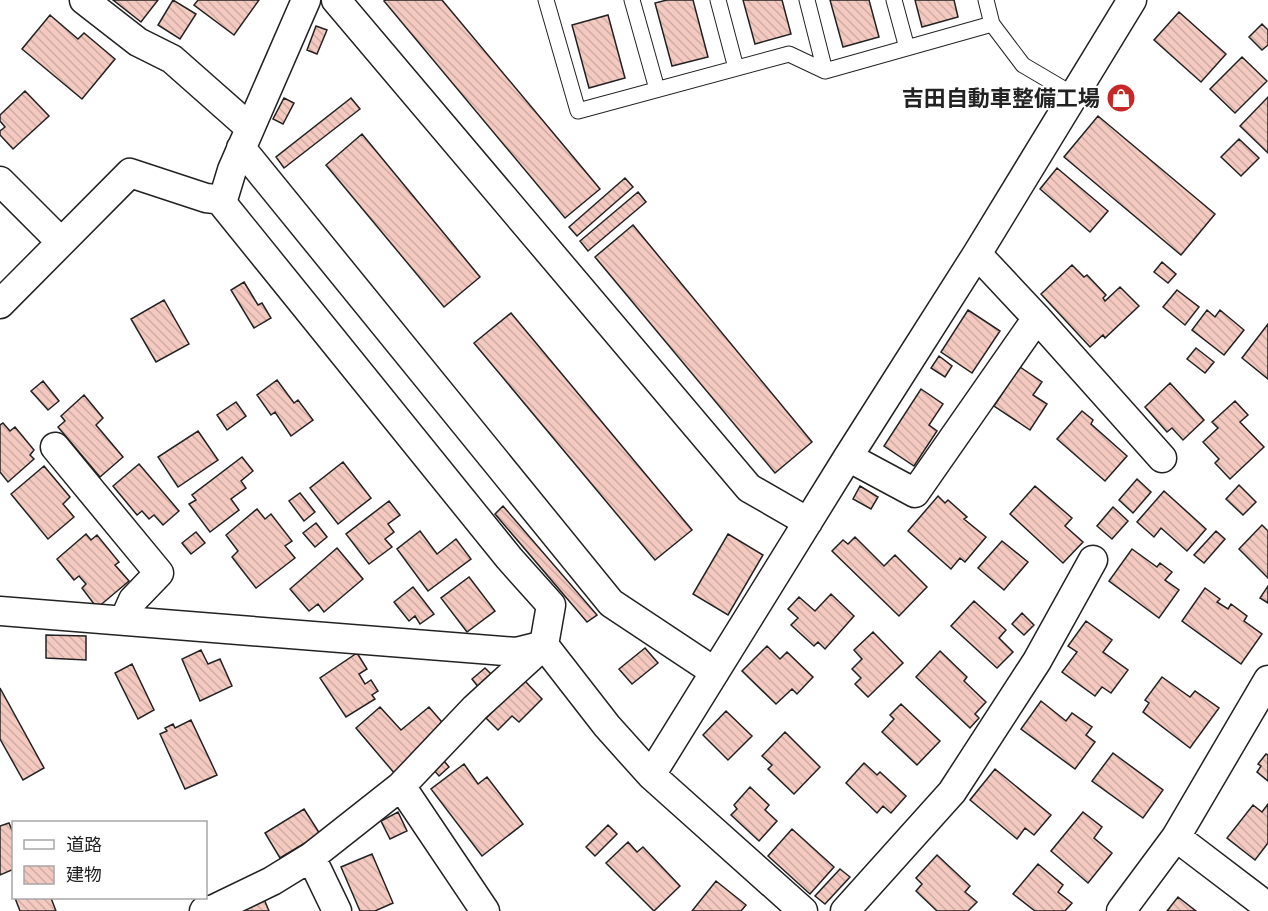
<svg xmlns="http://www.w3.org/2000/svg" width="1268" height="911" viewBox="0 0 1268 911" font-family="Commissioner,'Noto Sans JP',sans-serif">
  <style>
    .building { fill: url(#building-back-hatch); stroke: #222; stroke-width: 1.5 }
    .lines { fill: none; stroke-linecap: round; stroke-linejoin: round }
    .service-casing { stroke: #222; stroke-width: 17 }
    .minor-casing { stroke: #222; stroke-width: 31 }
    .service { stroke: #fff; stroke-width: 15 }
    .minor { stroke: #fff; stroke-width: 28 }
    .labels { text-anchor: middle; stroke-width: 4.5; stroke-linejoin: round; paint-order: stroke }
    .poi-label { font-size: 22px; font-weight: bold; fill: #222; stroke: #fff; text-anchor: end }
  </style>
  <defs>
    <pattern id="building-back-hatch" width="6" height="6" patternUnits="userSpaceOnUse" patternTransform="scale(1.5)"><rect width="6" height="6" fill="#f3c9c0"/><path d="M-1 5l2 2M0 0l6 6M5-1l2 2" fill="none" stroke="#d0aca5"/></pattern>
  </defs>
  <rect width="100%" height="100%" fill="#fff"/>
  <path class="building" d="M113,0h45l-17,22z
    M173,0l23,14 -16,25 -22,-14z
    M198,0h61l-25,35 -40,-30z
    M386,0h56l158,189 -35,29 -181,-217z
    M667,0h26l15,57 -36,9 -17,-63z
    M743,0h39l9,34 -36,10z
    M830,0h39l10,37 -36,10z
    M915,0h39l4,17 -36,10z
    M1179,12l47,42 -25,28 -47,-42z
    M50,15l28,24 6,-6 31,26 -33,40 -60,-50z
    M608,15l17,63 -36,10 -17,-63z
    M1262,24l6,6v15l-6,5 -13,-13z
    M316,26l11,4 -10,24 -10,-4z
    M1242,57l25,24 -32,32 -25,-24z
    M25,91l24,25 -36,33 -13,-14v-4l5,-4 -5,-6v-6z
    M1268,97v56l-28,-27z
    M284,98l10,5 -11,21 -10,-5z
    M351,98l9,11 -76,59 -8,-11z
    M1098,116l117,98 -34,41 -117,-98z
    M362,134l118,143 -36,30 -118,-142z
    M1239,139l20,19 -18,18 -20,-19z
    M1057,168l51,43 -18,21 -50,-43z
    M625,178l8,9 -56,49 -8,-9z
    M638,192l8,10 -58,49 -8,-10z
    M633,225l179,217 -37,31 -180,-216z
    M1162,262l14,12 -8,9 -14,-11z
    M1072,265l12,12 3,-2 19,20 -3,3 2,3 15,-14 19,19 -34,32 -2,-3 -13,12 -49,-53z
    M244,282l14,23 4,-2 9,15 -17,10 -23,-38z
    M1177,290l22,17 -14,18 -22,-18z
    M164,300l25,44 -33,18 -25,-43z
    M968,310l32,21 -28,42 -31,-21z
    M1207,310l8,7 5,-7 24,20 -20,25 -32,-25z
    M511,313l181,217 -37,30 -181,-217z
    M1268,324v55l-26,-21z
    M1196,348l18,14 -9,11 -18,-14z
    M939,356l13,10 -7,11 -14,-9z
    M1020,367l22,15 -9,13 14,9 -17,26 -36,-24z
    M277,380l17,23 4,-3 15,20 -22,16 -16,-24 -4,3 -14,-20z
    M43,381l16,20 -11,9 -17,-19z
    M1170,383l34,37 -21,20 -11,-12 -5,4 -22,-25z
    M921,389l22,15 -14,21 8,6 -23,35 -30,-20z
    M84,395l19,23 -7,7 27,32 -23,20 -42,-50 7,-6 -4,-5z
    M1235,401l13,14 -8,7 24,25 -34,32 -15,-16 4,-4 -16,-17 15,-14 -6,-6z
    M236,402l10,14 -19,14 -10,-15z
    M1082,411l11,9 -2,4 36,32 -22,25 -48,-42z
    M3,423l7,8 5,-4 19,23 -4,5 4,4 -26,23 -8,-10v-47z
    M198,431l20,29 -40,27 -20,-30z
    M242,457l11,14 -12,10 5,7 -15,11 8,11 -29,22 -21,-28 7,-4 -4,-5z
    M343,462l28,36 -33,26 -28,-36z
    M139,464l40,47 -16,14 -9,-10 -5,4 -7,-8 -5,4 -24,-29z
    M44,466l26,31 -7,7 11,13 -26,22 -37,-45z
    M1137,479l14,13 -18,21 -14,-13z
    M1239,485l17,17 -13,13 -17,-16z
    M860,486l18,11 -7,12 -18,-10z
    M1035,486l37,32 -7,8 18,16 -20,21 -53,-49z
    M1164,491l42,38 -19,22 -26,-23 -7,9 -17,-15z
    M300,493l15,19 -11,9 -15,-20z
    M938,496l7,7 3,-3 19,17 -3,2 22,18 -21,25 -5,-4 -9,11 -43,-38z
    M389,501l11,14 -12,9 6,8 -9,7 7,8 -23,17 -23,-30z
    M503,506l94,109 -10,7 -92,-108z
    M1113,507l15,14 -16,18 -15,-13z
    M257,509l8,10 6,-5 21,27 -7,5 10,12 -39,30 -24,-31 6,-6 -12,-16z
    M316,523l11,14 -12,10 -12,-14z
    M1262,525l6,6v47l-29,-29z
    M420,531l17,23 19,-15 15,20 -43,32 -31,-42z
    M1216,531l9,8 -21,24 -10,-8z
    M196,532l9,11 -14,11 -9,-11z
    M86,534l5,6 6,-5 22,27 -4,3 14,16 -32,27 -15,-20 4,-4 -7,-8 -5,4 -17,-21z
    M728,534l35,21 -35,60 -35,-21z
    M855,537l29,29 11,-11 32,32 -28,29 -67,-65 11,-11 5,4z
    M1002,541l26,21 -24,28 -26,-22z
    M337,548l26,31 -39,33 -6,-8 -9,7 -19,-22z
    M1132,549l25,18 3,-4 12,9 -7,8 14,10 -20,28 -50,-37z
    M469,577l26,34 -28,21 -26,-34z
    M1268,586v17l-8,-5z
    M413,587l21,27 -14,10 -5,-8 -6,5 -15,-19z
    M1205,588l15,11 -3,3 11,7 3,-5 16,12 -3,5 18,13 -21,30 -59,-43z
    M831,594l23,22 -29,33 -7,-7 -4,4 -23,-21 7,-7 -10,-9 11,-12 16,14z
    M974,601l32,29 -7,8 14,14 -16,16 -46,-42z
    M1022,613l12,12 -10,10 -12,-11z
    M1086,621l26,19 -9,12 25,18 -17,23 -9,-6 -7,9 -33,-24 15,-20 -9,-6z
    M873,632l30,31 -35,34 -13,-13 6,-6 -9,-9 10,-10 -8,-9z
    M46,635l40,1v24l-40,-2z
    M767,646l13,13 7,-7 26,25 -16,17 -5,-5 -16,15 -34,-33z
    M645,648l13,15 -26,21 -13,-15z
    M201,650l7,14 12,-5 12,27 -32,15 -18,-42z
    M940,651l27,26 -3,4 22,21 -11,12 4,4 -9,10 -54,-51z
    M357,653l10,16 -8,5 6,10 6,-4 7,11 -6,4 3,4 -29,18 -26,-39z
    M132,664l22,46 -16,9 -23,-46z
    M485,668l8,8 -14,12 -7,-9z
    M1162,677l28,20 5,-6 24,17 -29,40 -47,-36 6,-9 -4,-3z
    M524,680l18,19 -23,23 -7,-6 -14,14 -12,-12z
    M0,688l44,80 -21,12 -23,-41z
    M1041,701l25,20 6,-8 20,14 -6,8 9,7 -20,27 -54,-40z
    M901,704l39,37 -23,24 -35,-33 12,-13 -4,-4z
    M380,707l21,23 28,-23 18,21 -52,46 -39,-46z
    M726,711l26,25 -24,24 -25,-25z
    M191,720l26,55 -32,14 -25,-55 7,-3 -2,-3 8,-4 2,4z
    M785,732l35,35 -26,27 -26,-25 4,-4 -10,-9z
    M1113,753l50,37 -20,28 -51,-37z
    M1266,754l2,1v26l-11,-9 4,-6 -3,-2z
    M444,761l5,6 -10,9 -6,-7z
    M864,763l13,12 3,-3 26,24 -15,17 -8,-7 -6,7 -31,-30z
    M464,764l14,20 9,-7 36,47 -41,32 -51,-67z
    M995,769l56,46 -17,20 -9,-7 -8,11 -47,-39z
    M750,787l19,18 -4,5 12,11 -18,20 -28,-26 6,-6 -3,-4z
    M1268,804v39l-13,17 -28,-22 26,-33 9,7z
    M304,809l16,25 -40,24 -15,-25z
    M398,812l9,19 -17,8 -9,-18z
    M1083,812l19,15 -8,11 18,15 -24,30 -37,-32z
    M9,823l5,12v34l-14,6v-49z
    M608,825l9,9 -22,22 -9,-9z
    M792,829l42,38 -24,27 -42,-38z
    M628,842l9,10 6,-5 37,39 -26,25 -48,-48z
    M372,854l21,49 -18,8h-15l-19,-44z
    M937,855l33,31 -5,6 12,10 -9,9h-31l-21,-20 6,-7 -6,-6z
    M1038,864l25,21 -5,7 14,11 -7,8h-30l-22,-17z
    M840,869l10,8 -25,27 -10,-8z
    M716,881l30,24 -5,6h-49z
    M1178,897l18,14h-29z
    M15,898h36l5,13h-36z
    M264,899l5,12h-32z"/>
  <g class="lines">
    <g class="service-casing">
      <path id="service" d="M546,0l32,111 211,-57 36,17 167,-47
        M632,0l25,89
        M718,0l18,68
        M807,0l18,71
        M894,0l13,48
        M986,0l6,24 31,41 51,30"/>
    </g>
    <g class="minor-casing">
      <path id="minor" d="M84,0l54,42 34,17 78,69
        M336,0l413,488 59,34
        M241,148l370,455 104,69
        M0,181l61,61
        M977,254l60,64 125,140
        M0,304l130,-131 76,25 17,2
        M55,447l104,126 -26,27 -9,20
        M848,457l67,36 122,-175
        M0,611l516,41 28,-7 63,81 44,49 152,136
        M651,775l197,-318 129,-203 155,-254
        M401,786l84,125
        M1176,837l92,70
        M311,857l26,54
        M204,911l10,-2 58,-28 39,-24 90,-71 74,-78 69,-63 7,-40 -42,-47 -287,-355 10,-33 74,-170
        M845,911l107,-119 85,-131 56,-101
        M1121,911l55,-74 92,-157"/>
    </g>
    <use href="#service" class="service"/>
    <use href="#minor" class="minor"/>
  </g>
  <defs>
    <g id="shop-disc" transform="scale(1.5)"><circle r="9.5" fill="#c62828" stroke="#fff"/><path d="M-5-2.5h2.3a2.7 3.5 0 0 1 5.4 0H5L5.5 6h-11ZM-1.5-2.5h3a1.5 2.3 0 0 0-3 0Z" fill="#fff"/></g>
  </defs>
  <g fill-rule="evenodd">
    <use href="#shop-disc" x="1121" y="98"/>
  </g>
  <g class="labels">
    <g class="poi-label">
      <text x="1100" y="106">吉田自動車整備工場</text>
    </g>
  </g>
  <rect x="12" y="821" width="195" height="78" fill="#ffffff" stroke="#a7a7a7" stroke-width="1.5"/>
  <rect x="24" y="840" width="30" height="9" fill="#ffffff" stroke="#a7a7a7" stroke-width="1.5"/>
  <text x="66" y="851" font-size="18" fill="#222222">道路</text>
  <rect x="24" y="866" width="30" height="18" fill="url(#building-back-hatch)" stroke="#a7a7a7" stroke-width="1.5"/>
  <text x="66" y="881" font-size="18" fill="#222222">建物</text>
</svg>
